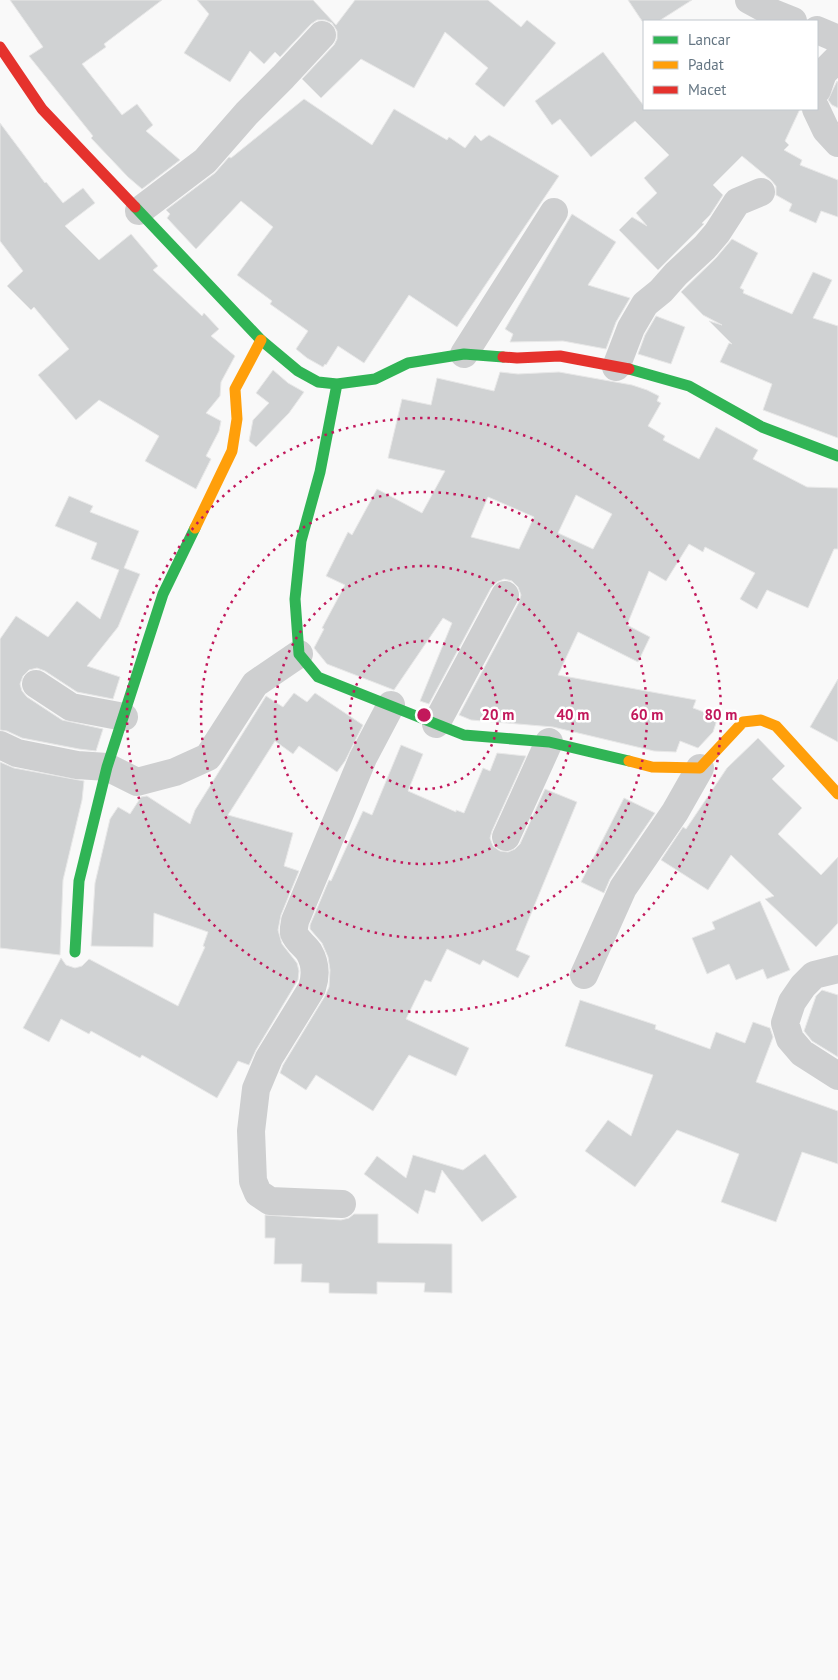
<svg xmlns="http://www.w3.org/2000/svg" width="838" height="1680" viewBox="0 0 838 1680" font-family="'PT Sans',sans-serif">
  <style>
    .building { fill: #d0d2d3; stroke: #e8e8e8; fill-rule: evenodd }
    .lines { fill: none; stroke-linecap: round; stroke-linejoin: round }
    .street { stroke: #cecfd0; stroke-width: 28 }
    .fast { stroke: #30b455; stroke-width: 11 }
    .slow { stroke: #ff9f0a; stroke-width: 11 }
    .jam { stroke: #e5322d; stroke-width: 11 }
    .ring { fill: none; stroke: #c2185b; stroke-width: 2.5; stroke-dasharray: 2.5 5 }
    .centre { fill: #c2185b; stroke: #fff; stroke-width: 2.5 }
    .ring-label { font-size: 15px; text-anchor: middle; font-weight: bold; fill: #c2185b; stroke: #fff; stroke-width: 5; stroke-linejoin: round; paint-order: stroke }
  </style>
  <rect width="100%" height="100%" fill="#f9f9f9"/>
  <path class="building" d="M10,0h152l-58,44 2,3 -24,17 40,51 15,-11 16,21 -7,6 34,29 -38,29 -14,-12 -37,-39 2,-2 -64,-80 14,-9z
    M197,0h116l23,25 19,-25h133l33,27 6,-7 29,23 -52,64 -29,-23 13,-16 -43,-36 -31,56 -53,-29 -40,39 -19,-19 32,-34 3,-6v-8l-5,-8 -7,-3h-8l-6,4 -31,33 -5,-5 -11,12 -14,-13 -20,31 -46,-29 25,-39z
    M628,0h64l-33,21h-17z
    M603,52l41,54v3h156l-15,32 4,4 -5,5 18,10 -2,5 38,15v37l-17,-6 -5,12 -27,-12 3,-7 -16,-9v-9l-5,-6 -29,-24 -29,29 10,10 -13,20 -8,8 2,1 -46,46 -39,-40 13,-13 15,9 -11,-13 21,-20 -13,-15 25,-23 -34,-34 -44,36 -31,-38 -8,6 -17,-24z
    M837,81l1,1v26l-6,-3 -4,-5z
    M304,99l68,46 22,-36 53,31 2,-3 16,11 10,-13 6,6 8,-6 70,41 -102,151 -48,-32 -45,68 -26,-17 -12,19 -1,-1 -2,3 -16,-9 -11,-9 12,-18 -38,-27 2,-3 -35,-26 36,-48 -32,-26 -45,48 -29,-31 3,-4 -4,-4 49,-37 14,-16 2,1z
    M0,123l45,60 1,-1 17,21 20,-15 12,15 -30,23 34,34 32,-26 27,32 -5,4 49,46 2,-3 15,16 -8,7 24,20 -14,26 -1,14 -14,17 15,8 -2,10 -13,25 5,3 -15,30 -51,-28 14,-25 -60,-36 -23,20 -38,-45 31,-26 -35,-42 -3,3 -24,-24 16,-15 -23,-30z
    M572,214l44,28 -28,43 42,13 -14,24 -10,27 -43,-8 -53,1 3,-8 -8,-5z
    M732,239l26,14 -18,35 4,2 -1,3 49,21 21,-42 19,8 -19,38 25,8v112l-75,-28 9,-26 -52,-22 9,-19 3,1 -23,-23 13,4 -19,-10 -22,-23 35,-34z
    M656,316l29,11 -14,37 -33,-10 7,-19z
    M273,370l15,13 16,9 -15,21 -33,34 -7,-6 4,-21 16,-17 -13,-10z
    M500,372l18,2 41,-2 73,13 15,5 12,6 -2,5 4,2 -13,23 17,10 -2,4 36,19 17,-32 42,23 -5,9 54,28 31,1v61h-4l-26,59 -41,-18 -10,19 -17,-10 15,-26 -50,-26 -2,5 -14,-8 -23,37 -17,-10 -22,54 23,12 -12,25 -60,-30 -20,43 138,25 -3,8 25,9 -5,15 -15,16 -18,-7 -4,11 -22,-1 -101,-24 -82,-7 -12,-5 60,-113 2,-7 -3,-8 -6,-6 -8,-2 -7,3 -6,6 -62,116 -9,-3 32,-78 -9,-5 -49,72 -67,-26 -13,-16 10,-19 -2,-1 23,-43 -19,-9 22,-44 4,3 25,-46 45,24 23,-42 -57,-13 14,-59 29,6 6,-27 57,13zM576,495l36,19 -19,35 -35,-16zM488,497l46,20 -15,32 -48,-12z
    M69,496l24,10 -3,6 49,19 -15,37 16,6 -22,53 -31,39 33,11 -7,22 -36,-7 -32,-21 -8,-3 -8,2 -6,6 -3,8 2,7 5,6 35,23 41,9 -7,22 -17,-2 -57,-11 -15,-7 -7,-1v-91l16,-23 32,21 29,-36 23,18 19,-49 -28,-11 6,-16 -42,-17z
    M838,679v63l-28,-15z
    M294,693l13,9 8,-9 48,32 -18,36 -8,11 -38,-26 -6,8 -18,-13 -47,74 65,18 -9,33 15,5 -18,44 -3,15 4,14 15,19 2,8 -1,9 -42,70 -7,15 -11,-4 -21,37 -75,-43 -2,3 -49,-27 -2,3 -28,-15 -12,23 -26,-14 38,-70 5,7 9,3 7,-2 7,-7 89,47 27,-59 -2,-1 5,-14 -54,-19 -1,34 -62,-1 4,-63 15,-64 8,-12 12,7 11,-17 6,-1 43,28 5,-14 71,-114 17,11z
    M758,738l27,28 -13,13 30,29 -24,26 43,41 17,-18v66l-22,24 -51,-48 9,-3 -43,-41 -23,35 -47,-30 22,-33 3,2 41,-61z
    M401,745l22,9 -15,37 48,21v-2l8,3 19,-45 7,3 7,-18 29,3 -34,75 -2,7 3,8 7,5 8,1 7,-3 5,-5 25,-55 32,13 -61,148 14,6 -12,22 -35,-18 -3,5 -33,-16 -16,33 -6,-2 -19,39 63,29 -13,28 -47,-21 -36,56 -57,-36 -10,15 -26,-17 3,-8 42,-69 4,-9 1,-17 -2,-13 -6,-14 -12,-14v-4l19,-45 2,1 32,-70 9,4z
    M0,762l14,6 70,13 -2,19 -19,80 -3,75 -60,-7z
    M624,798l31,15 -45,66 -6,14 -23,-11z
    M760,901l30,69 -23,9 -4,-10 -27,11 -7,-16 -22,10 -15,-36 23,-9 -3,-7z
    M822,990l16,5v62l-26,-16 -8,-10 12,-35z
    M580,1000l76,25 -1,4 55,20 6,-17 29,11 8,-21 17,6 3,9 -17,45 82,29v53l-36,-12 -26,70 -55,-20 18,-48 -62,-24 -42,57 -50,-36 23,-31 23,16 22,-61 -88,-29z
    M485,1154l32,43 -35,25 -40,-52 -7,23 -10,-3 -7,24 -54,-40 13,-18 29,22 7,-23 50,15z
    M354,1214h24v29l74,1v49l-28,-1 1,-9 -48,-1v12l-48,-1v-10l-28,-1 1,-18h-28l1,-26h-10v-23l76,5 8,-2z"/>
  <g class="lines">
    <path class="street" d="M749,0l24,13 20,8
      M817,30l21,9
      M817,90l6,-17 15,-15
      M816,109l10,21 12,13
      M139,211l66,-50 42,-48 36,-36 39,-42
      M464,354l90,-142
      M616,367l15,-39 14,-24 16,-13 15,-17 29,-27 12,-14 20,-31 24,-10
      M36,684l35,23 53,10
      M436,724l69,-129
      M0,745l17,8 60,12 30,2 30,15 38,-10 33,-15 47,-73 44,-30
      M506,837l43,-95
      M838,969l-24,6 -11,11 -11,16 -7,21 5,16 12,14 36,23
      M584,975l39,-87 52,-76 25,-44
      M342,1204l-72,-3 -12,-8 -5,-12 -2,-50 5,-42 13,-31 43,-70c4,-12 4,-24 -3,-36 -4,-6 -12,-11 -15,-19 -1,-4 1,-9 1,-12l68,-163 28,-53"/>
    <path class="fast" d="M135,207l126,133 37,31 20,11 19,2 38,-5 33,-16 56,-9 39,3
      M629,369l60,17 73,41 76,29
      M337,384l-17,88 -19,69 -6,58 4,55 19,23 146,58 85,7 80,19
      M75,952l4,-71 28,-114 56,-173 32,-66"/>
    <path class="slow" d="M195,528l37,-77 5,-32 -2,-30 26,-49
      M629,761l23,6 48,1 43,-46 18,-2 15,6 62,68"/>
    <path class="jam" d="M0,47l42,62 93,98
      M503,357l14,1 43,-2 69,13"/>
  </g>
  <g class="ring">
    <circle cx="424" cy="715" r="74"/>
    <circle cx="424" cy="715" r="149"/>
    <circle cx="424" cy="715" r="223"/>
    <circle cx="424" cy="715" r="297"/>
  </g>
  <circle cx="424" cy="715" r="8" class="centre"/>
  <g class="ring-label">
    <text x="498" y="720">20 m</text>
    <text x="573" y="720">40 m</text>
    <text x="647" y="720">60 m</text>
    <text x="721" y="720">80 m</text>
  </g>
  <rect x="643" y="20" width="175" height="90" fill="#ffffff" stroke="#c1c8cd"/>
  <rect x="653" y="36" width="25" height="8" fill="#30b455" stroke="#c1c8cd"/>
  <text x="688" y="45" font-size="15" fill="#657683">Lancar</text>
  <rect x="653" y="61" width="25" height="8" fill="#ff9f0a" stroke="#c1c8cd"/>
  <text x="688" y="70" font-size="15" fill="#657683">Padat</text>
  <rect x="653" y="86" width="25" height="8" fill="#e5322d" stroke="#c1c8cd"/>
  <text x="688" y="95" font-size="15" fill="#657683">Macet</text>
</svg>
